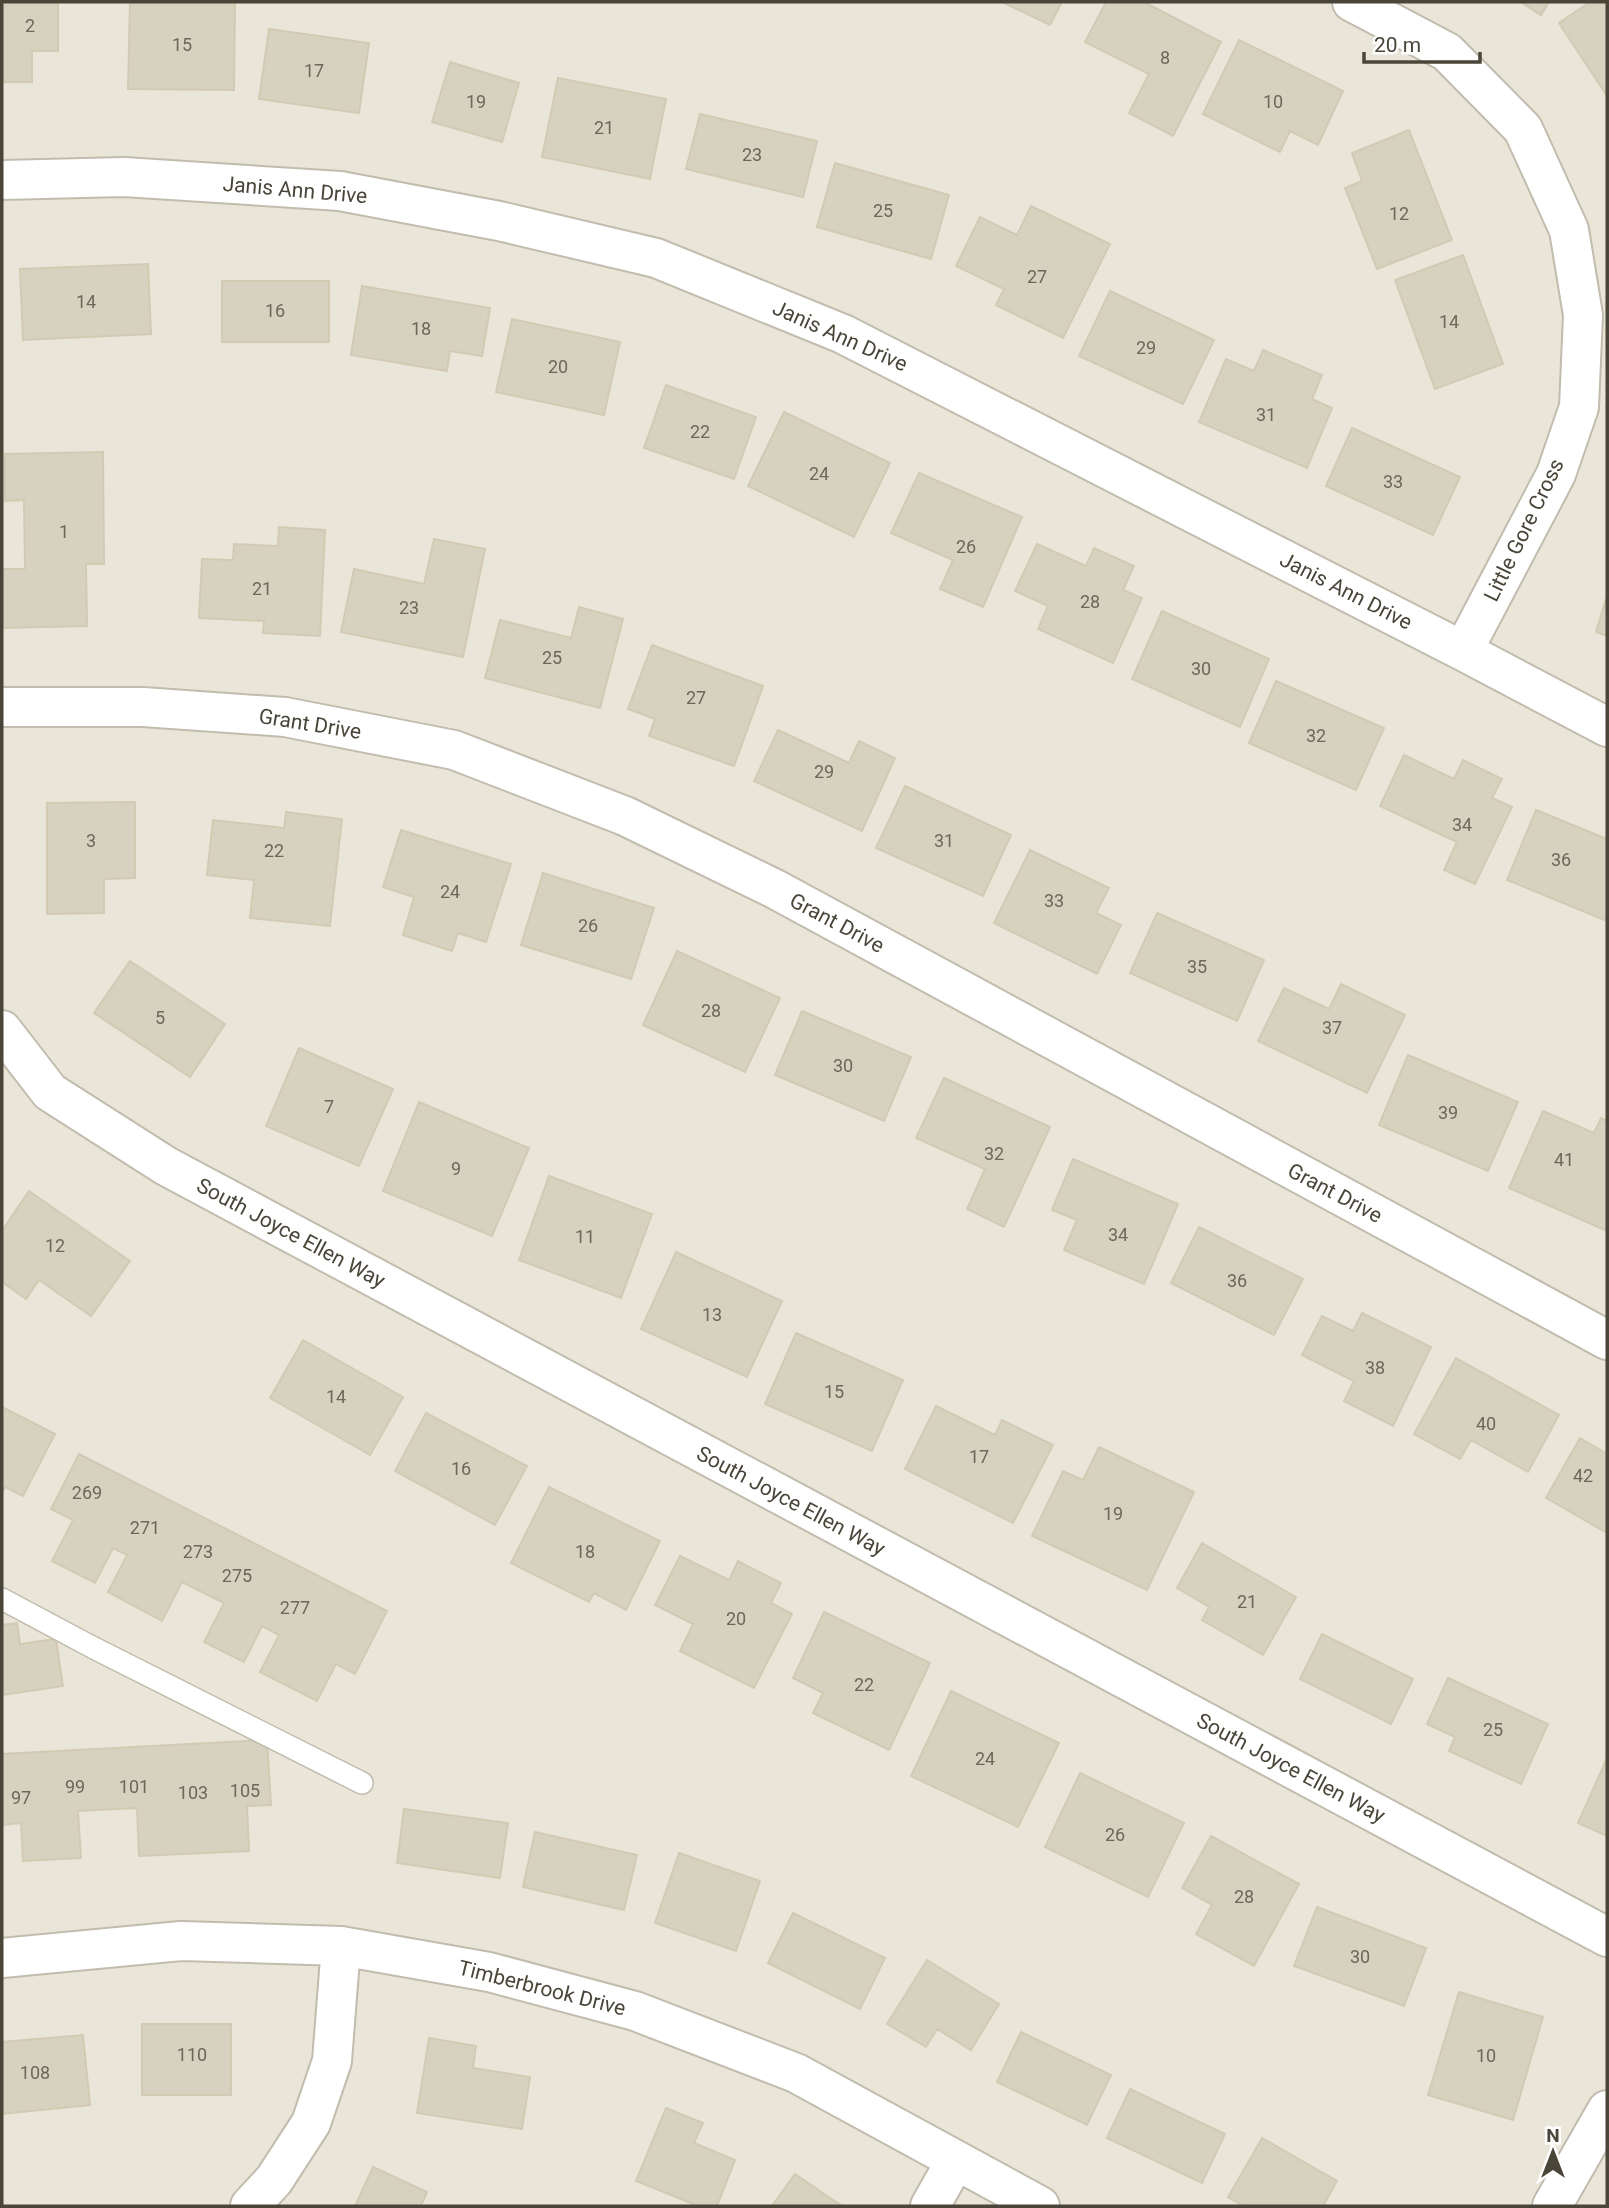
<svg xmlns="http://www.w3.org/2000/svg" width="1609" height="2208" viewBox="0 0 1609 2208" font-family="Roboto,sans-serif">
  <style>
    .residential { fill: #e9e6d9 }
    .building { fill: #d7d1c0; stroke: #d2cab3; stroke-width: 2 }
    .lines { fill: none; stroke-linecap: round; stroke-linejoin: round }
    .service-casing { stroke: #c1bcad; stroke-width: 24 }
    .minor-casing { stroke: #c1bcad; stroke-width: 42 }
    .service { stroke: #fff; stroke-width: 21 }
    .minor { stroke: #fff; stroke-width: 38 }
    .labels { text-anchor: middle; stroke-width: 7; stroke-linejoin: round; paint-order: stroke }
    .number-label { font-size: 18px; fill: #6c685a }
    .street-label { font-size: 21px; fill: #494538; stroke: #fff }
  </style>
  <rect width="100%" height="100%" fill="#f5f3eb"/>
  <path class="residential" d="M2,2h1605v2204h-1605z"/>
  <path class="building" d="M2,2h56v49h-26v31h-30z
    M130,2h105l-1,88 -106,-1z
    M1002,2h60l-12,23z
    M1106,2h38l77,40 -48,94 -44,-23 20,-39 -64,-32z
    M1521,2h28l-8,13z
    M1590,2h17v94l-48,-73z
    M269,29l100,14 -10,70 -100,-14z
    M1239,40l104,51 -25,54 -28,-14 -10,21 -77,-38z
    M450,62l69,21 -17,59 -70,-20z
    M558,78l108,21 -16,80 -108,-22z
    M700,114l117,27 -14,56 -117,-28z
    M1409,130l43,110 -75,29 -32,-81 17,-7 -10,-28z
    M835,163l114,32 -18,64 -114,-32z
    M1031,206l79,38 -47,94 -67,-33 8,-16 -48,-23 24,-49 37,18z
    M1463,255l40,109 -68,25 -40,-109z
    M148,264l3,70 -128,6 -3,-71z
    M222,281h107v61h-107z
    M362,286l128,22 -8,48 -32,-5 -3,20 -96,-16z
    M1110,291l104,49 -31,64 -104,-48z
    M512,319l108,23 -16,73 -108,-23z
    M1263,350l59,25 -10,24 20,9 -25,60 -108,-46 27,-63 28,12z
    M666,385l90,32 -22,62 -90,-31z
    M784,412l106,51 -36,74 -106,-51z
    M1352,428l108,49 -27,58 -107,-49z
    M103,452l1,112h-18l1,62 -85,2v-59h23l-1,-69 -19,1v-47z
    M919,473l103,44 -39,90 -43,-18 13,-29 -62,-27z
    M279,527l46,3 -5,106 -57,-3 1,-12 -65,-3 3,-59 31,1 1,-16 44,2z
    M434,539l51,10 -22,108 -122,-25 13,-63 70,15z
    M1037,544l49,22 8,-18 40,18 -11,24 19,8 -29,65 -75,-34 10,-23 -33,-15z
    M1607,596v40l-11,-4z
    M579,607l44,12 -23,89 -115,-30 15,-58 71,18z
    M1162,611l107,48 -29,68 -108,-48z
    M652,645l111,41 -29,80 -85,-30 6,-17 -27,-10z
    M1276,681l108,47 -28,62 -107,-47z
    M778,730l71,33 10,-22 36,17 -33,73 -108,-50z
    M1404,755l50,24 9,-19 39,19 -10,19 20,9 -37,77 -31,-14 13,-28 -77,-36z
    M905,786l106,49 -28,61 -107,-48z
    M135,802v76l-31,1v34l-57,1v-111z
    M1536,810l71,29v82l-100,-41z
    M286,812l56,7 -12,107 -80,-8 4,-38 -47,-5 6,-55 71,8z
    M401,830l110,34 -25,78 -28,-9 -6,18 -49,-16 11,-38 -31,-10z
    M1030,850l79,38 -13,25 25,12 -24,49 -103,-51z
    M543,873l111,35 -23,71 -110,-34z
    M1157,913l107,47 -27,61 -107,-48z
    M677,951l103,47 -35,74 -102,-47z
    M130,961l95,63 -35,53 -96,-64z
    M1341,984l64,31 -38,78 -109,-52 26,-53 45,21z
    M802,1011l109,46 -27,64 -109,-46z
    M299,1048l94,41 -34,77 -93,-40z
    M1408,1055l110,47 -30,69 -109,-46z
    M944,1078l106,49 -46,100 -37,-18 18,-40 -69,-31z
    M419,1102l110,46 -37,88 -109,-45z
    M1543,1111l51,22 7,-15 6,3v110l-98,-43z
    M1073,1159l105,45 -34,80 -80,-34 13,-30 -25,-10z
    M549,1176l103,38 -31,84 -102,-38z
    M29,1191l101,70 -39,55 -52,-36 -13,19 -24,-17v-51z
    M1199,1227l104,52 -29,56 -103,-52z
    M676,1252l106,49 -35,76 -106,-48z
    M1362,1313l69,34 -38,79 -49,-25 10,-20 -52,-26 20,-39 31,15z
    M796,1333l107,47 -31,71 -107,-47z
    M303,1340l100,57 -33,58 -100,-57z
    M1456,1358l103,57 -31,57 -57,-32 -11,19 -46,-25z
    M936,1406l59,29 7,-15 51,25 -40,78 -108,-54z
    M2,1407l53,27 -32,62 -18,-9 -3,6z
    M426,1413l101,53 -32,59 -100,-54z
    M1580,1438l27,16v79l-61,-35z
    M1099,1447l95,45 -47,98 -115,-54 31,-65 20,9z
    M79,1454l308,157 -32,63 -19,-10 -19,37 -57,-29 19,-37 -17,-9 -18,36 -40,-20 20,-39 -42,-21 -20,39 -54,-29 19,-37 -14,-7 -18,35 -43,-22 21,-41 -22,-11z
    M549,1487l111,54 -34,69 -32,-17 -5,9 -78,-39z
    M1202,1543l94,54 -33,58 -61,-35 7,-13 -32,-19z
    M680,1556l49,24 9,-19 43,22 -10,20 21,11 -38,74 -74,-37 13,-27 -38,-19z
    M824,1612l106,51 -41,87 -76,-37 10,-20 -30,-15z
    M17,1623l3,21 36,-5 7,47 -61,9v-70z
    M1322,1634l91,45 -22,45 -91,-45z
    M1448,1678l100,46 -27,60 -72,-33 6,-14 -28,-13z
    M951,1691l108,52 -41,84 -107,-51z
    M267,1740l4,65 -24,1 2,45 -110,5 -2,-48 -59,3 3,47 -58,3 -2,-38 -19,2v-71z
    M1607,1758v78l-29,-13z
    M1080,1773l104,50 -36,74 -103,-50z
    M404,1809l104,14 -8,55 -103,-15z
    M535,1832l102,23 -13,55 -101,-23z
    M1211,1836l88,48 -45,82 -58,-32 16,-29 -30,-17z
    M679,1853l81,28 -24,70 -81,-28z
    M1317,1907l109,41 -22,58 -110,-40z
    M793,1913l92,45 -25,51 -92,-46z
    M927,1960l72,44 -28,46 -34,-21 -11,18 -39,-23z
    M1459,1992l84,25 -30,103 -85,-25z
    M142,2024h89v71h-89z
    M1021,2032l90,43 -24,50 -90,-43z
    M83,2035l7,70 -88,9v-72z
    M429,2038l47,8 -3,22 57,9 -8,52 -105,-16z
    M1130,2089l95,45 -23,49 -95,-45z
    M666,2108l37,15 -9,20 41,17 -18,46h-19l-62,-25z
    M1262,2138l75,43 -14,25h-79l-16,-9z
    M373,2167l54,25 -6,14h-66z
    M795,2174l47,32h-70z"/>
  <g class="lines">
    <g class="service-casing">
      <path id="service" d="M2,1599l90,48 270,136"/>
    </g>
    <g class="minor-casing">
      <path id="minor" d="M1352,2l95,50 76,77 46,101 14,85 -4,92 -23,67 -93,177
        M2,180l122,-3 216,14 159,30 157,37 187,76 620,317 144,76
        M2,707h141l142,10 169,33 171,66 150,73 832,451
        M2,1030l48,62 116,74 1441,771
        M2,1958l179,-17 160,5 148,26 146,39 161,62 244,133
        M250,2206l24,-26 37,-57 21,-62 9,-115
        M930,2206l26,-46
        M1552,2206l55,-96"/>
    </g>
    <use href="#service" class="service"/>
    <use href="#minor" class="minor"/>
  </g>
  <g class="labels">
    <g class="number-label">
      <text x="30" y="32">2</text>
      <text x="182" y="51">15</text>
      <text x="1165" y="64">8</text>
      <text x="314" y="77">17</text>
      <text x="476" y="108">19</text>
      <text x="1273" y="108">10</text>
      <text x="604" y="134">21</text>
      <text x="752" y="161">23</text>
      <text x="883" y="217">25</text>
      <text x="1399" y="220">12</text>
      <text x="1037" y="283">27</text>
      <text x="86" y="308">14</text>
      <text x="275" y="317">16</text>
      <text x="1449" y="328">14</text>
      <text x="421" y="335">18</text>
      <text x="1146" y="354">29</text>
      <text x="558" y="373">20</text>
      <text x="1266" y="421">31</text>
      <text x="700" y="438">22</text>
      <text x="819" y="480">24</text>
      <text x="1393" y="488">33</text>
      <text x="64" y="538">1</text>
      <text x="966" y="553">26</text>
      <text x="262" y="595">21</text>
      <text x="1090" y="608">28</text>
      <text x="409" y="614">23</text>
      <text x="552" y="664">25</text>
      <text x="1201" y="675">30</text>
      <text x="696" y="704">27</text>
      <text x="1316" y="742">32</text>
      <text x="824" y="778">29</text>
      <text x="1462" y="831">34</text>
      <text x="91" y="847">3</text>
      <text x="944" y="847">31</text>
      <text x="274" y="857">22</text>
      <text x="1561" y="866">36</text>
      <text x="450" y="898">24</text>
      <text x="1054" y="907">33</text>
      <text x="588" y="932">26</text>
      <text x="1197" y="973">35</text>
      <text x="711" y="1017">28</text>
      <text x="160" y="1024">5</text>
      <text x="1332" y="1034">37</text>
      <text x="843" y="1072">30</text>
      <text x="329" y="1113">7</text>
      <text x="1448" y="1119">39</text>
      <text x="994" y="1160">32</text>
      <text x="1564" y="1166">41</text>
      <text x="456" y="1175">9</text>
      <text x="1118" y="1241">34</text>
      <text x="585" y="1243">11</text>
      <text x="55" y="1252">12</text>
      <text x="1237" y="1287">36</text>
      <text x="712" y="1321">13</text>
      <text x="1375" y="1374">38</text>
      <text x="834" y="1398">15</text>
      <text x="336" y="1403">14</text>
      <text x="1486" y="1430">40</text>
      <text x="979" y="1463">17</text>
      <text x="461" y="1475">16</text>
      <text x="1583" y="1482">42</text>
      <text x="87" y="1499">269</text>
      <text x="1113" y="1520">19</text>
      <text x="145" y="1534">271</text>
      <text x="198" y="1558">273</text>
      <text x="585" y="1558">18</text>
      <text x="237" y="1582">275</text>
      <text x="1247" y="1608">21</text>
      <text x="295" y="1614">277</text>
      <text x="736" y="1625">20</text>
      <text x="864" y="1691">22</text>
      <text x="1493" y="1736">25</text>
      <text x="985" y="1765">24</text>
      <text x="75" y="1793">99</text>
      <text x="134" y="1793">101</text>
      <text x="245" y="1797">105</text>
      <text x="193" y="1799">103</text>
      <text x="21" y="1804">97</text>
      <text x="1115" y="1841">26</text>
      <text x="1244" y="1903">28</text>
      <text x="1360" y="1963">30</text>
      <text x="192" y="2061">110</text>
      <text x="1486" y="2062">10</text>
      <text x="35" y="2079">108</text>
    </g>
    <g class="street-label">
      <text transform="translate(295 190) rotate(5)" y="7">Janis Ann Drive</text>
      <text transform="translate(840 336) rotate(24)" y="7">Janis Ann Drive</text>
      <text transform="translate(1524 530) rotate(-64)" y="7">Little Gore Cross</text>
      <text transform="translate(1346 591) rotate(27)" y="7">Janis Ann Drive</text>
      <text transform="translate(310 724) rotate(9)" y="7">Grant Drive</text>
      <text transform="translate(837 923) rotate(28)" y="7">Grant Drive</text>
      <text transform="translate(1335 1193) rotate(28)" y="7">Grant Drive</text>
      <text transform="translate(291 1233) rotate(28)" y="7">South Joyce Ellen Way</text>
      <text transform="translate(791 1501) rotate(28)" y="7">South Joyce Ellen Way</text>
      <text transform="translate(1291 1768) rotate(28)" y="7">South Joyce Ellen Way</text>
      <text transform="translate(542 1988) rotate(14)" y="7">Timberbrook Drive</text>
    </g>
  </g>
  <rect width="1609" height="2208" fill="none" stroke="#494538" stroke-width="7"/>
  <g transform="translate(1553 2152)" stroke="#ffffff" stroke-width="5" paint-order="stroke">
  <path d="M0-5L12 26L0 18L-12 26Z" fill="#494538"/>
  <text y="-10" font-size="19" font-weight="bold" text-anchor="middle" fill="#494538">N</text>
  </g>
  <path d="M1364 52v10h116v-10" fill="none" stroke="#494538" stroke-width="3.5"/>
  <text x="1374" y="52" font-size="21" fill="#494538" stroke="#ffffff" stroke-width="5" paint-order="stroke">20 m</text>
</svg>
